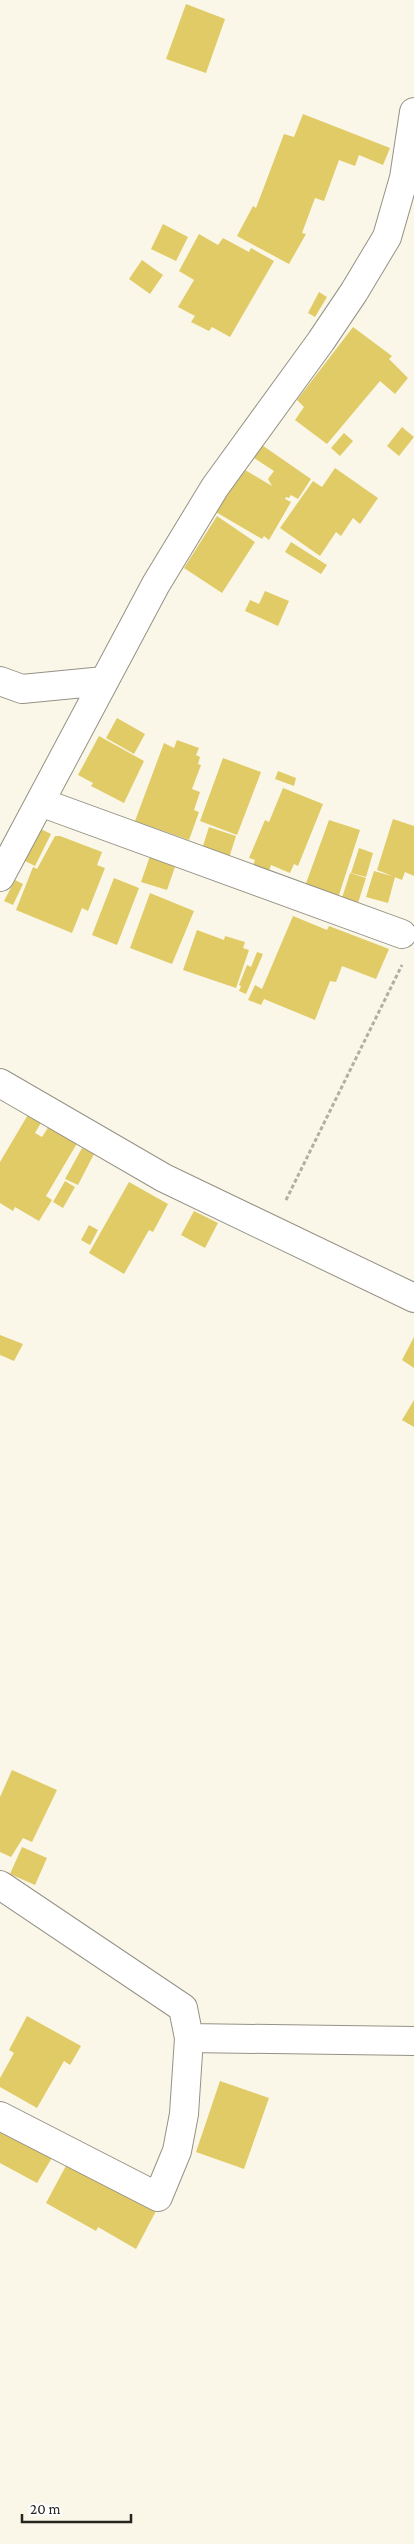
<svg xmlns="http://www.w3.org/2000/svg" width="414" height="2544" viewBox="0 0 414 2544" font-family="'Crimson Pro',serif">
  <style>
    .building { fill: #e1cb66 }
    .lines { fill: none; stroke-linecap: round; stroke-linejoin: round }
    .minor-casing { stroke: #959285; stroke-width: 30 }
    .path { stroke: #b1aea3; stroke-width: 3; stroke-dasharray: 4 2.5; stroke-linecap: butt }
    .minor { stroke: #fff; stroke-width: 28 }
  </style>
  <rect width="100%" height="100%" fill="#faf7e8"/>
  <path class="building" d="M186,4l39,15 -19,54 -40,-14z
    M303,114l87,34 -7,17 -24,-10 -4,11 -16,-6 -15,41 -9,-3 -13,35 4,1 -17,30 -52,-28 16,-30 3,2 28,-74 10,3z
    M163,224l25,13 -12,24 -25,-12z
    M199,234l19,11 5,-7 26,14 2,-4 23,13 -44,76 -18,-10 -3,4 -18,-9 4,-6 -17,-9 16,-27 -15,-9z
    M142,260l21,15 -13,19 -21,-15z
    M319,292l8,5 -12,20 -7,-4z
    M353,327l39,29 -3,3 19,19 -13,16 -15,-13 -53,63 -32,-24 9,-13 -7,-7z
    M402,427l12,10 -15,19 -12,-10z
    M344,433l9,8 -13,15 -9,-8z
    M259,443l52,36 -13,20 -7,-4 -2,3 -3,-1 -1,2 6,3 -22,38 -5,-4 -2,3 -48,-28 26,-44 32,19 -4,-7 6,-8 -23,-15z
    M335,468l43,30 -18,26 -7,-6 -12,18 -5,-4 -16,24 -40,-28 33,-47 9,6z
    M217,516l38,26 -33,51 -38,-25z
    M291,542l36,23 -6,9 -36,-22z
    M265,591l24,10 -11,25 -33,-15 5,-11 9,4z
    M117,718l28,16 -11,20 -28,-16z
    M99,736l45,25 -20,42 -33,-17 2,-3 -15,-8z
    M177,740l22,8 -3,7 4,2 -2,7 3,1 -9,24 8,3 -6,18 5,2 -10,28 -54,-19 29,-78 10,5z
    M223,758l38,14 -24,63 -37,-14z
    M278,771l18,7 -2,8 -19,-7z
    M283,788l40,16 -25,62 -4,-2 -4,9 -19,-8 -2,6 -16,-6 2,-5 -6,-2 16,-38 4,2z
    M393,819l21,7v50l-9,-4 -3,8 -25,-10z
    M329,820l31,10 -22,68 -33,-12z
    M209,827l27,9 -7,22 -27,-9z
    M41,829l10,5 -16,32 -10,-5z
    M55,836h5l42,16 -5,13 8,3 -17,43 -6,-3 -10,25 -56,-23 17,-43 4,2z
    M359,848l14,5 -7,24 -15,-4z
    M150,856l26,8 -9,26 -26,-8z
    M374,871l21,6 -7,26 -22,-6z
    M350,873l16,5 -9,28 -16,-5z
    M114,878l25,10 -22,57 -25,-10z
    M15,880l8,4 -10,21 -9,-4z
    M150,893l44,18 -22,53 -42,-16z
    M293,916l34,14 2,-4 60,23 -13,30 -34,-13 -6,16 -6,-1 -15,39 -51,-21 -3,6 -13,-5 7,-15 7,4z
    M197,930l27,10 1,-4 20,6 -2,6 6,2 -13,38 -53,-18z
    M257,952l6,2 -17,40 -7,-3 2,-5 -2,-1 8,-20 4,2z
    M29,1113l13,8 -7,12 7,4 9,-14 28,17 -33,56 6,4 -13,21 -24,-14 -2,4 -13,-8v-41z
    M82,1148l12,6 -16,31 -13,-6z
    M65,1181l10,6 -12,21 -10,-6z
    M129,1182l39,22 -15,28 -4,-2 -25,44 -35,-21z
    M194,1211l24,12 -13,25 -24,-13z
    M89,1225l9,5 -8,15 -9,-5z
    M0,1335l23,9 -9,17 -14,-6z
    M414,1337v31l-12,-8z
    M414,1400v27l-12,-7z
    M12,1770l45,20 -25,52 -9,-4 -12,19 -11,-5v-55z
    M22,1847l25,11 -12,27 -25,-11z
    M27,2016l54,30 -11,19 -6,-4 -27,47 -37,-21v-9l14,-25 -5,-3z
    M220,2081l49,17 -25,71 -48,-17z
    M0,2127l53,29 -16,27 -37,-20z
    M68,2162l88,49 -20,38 -38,-22 -2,4 -50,-28z"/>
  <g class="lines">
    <g class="minor-casing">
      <path id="minor" d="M0,681l22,8 82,-8
        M40,802l362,132
        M0,877l156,-293 59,-97 106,-146 33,-49 33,-55 17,-59 10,-66
        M0,1083l164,95 250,120
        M0,1885l183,123 6,30 225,3
        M0,2116l158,81 19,-46 7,-37 5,-76"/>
    </g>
    <path class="path" d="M286,1200l116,-235"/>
    <use href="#minor" class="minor"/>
  </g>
  <path d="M22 2514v8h109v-8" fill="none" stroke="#26241f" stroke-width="2.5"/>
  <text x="30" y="2514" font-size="15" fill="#26241f" stroke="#ffffff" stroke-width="4" paint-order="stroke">20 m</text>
</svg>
